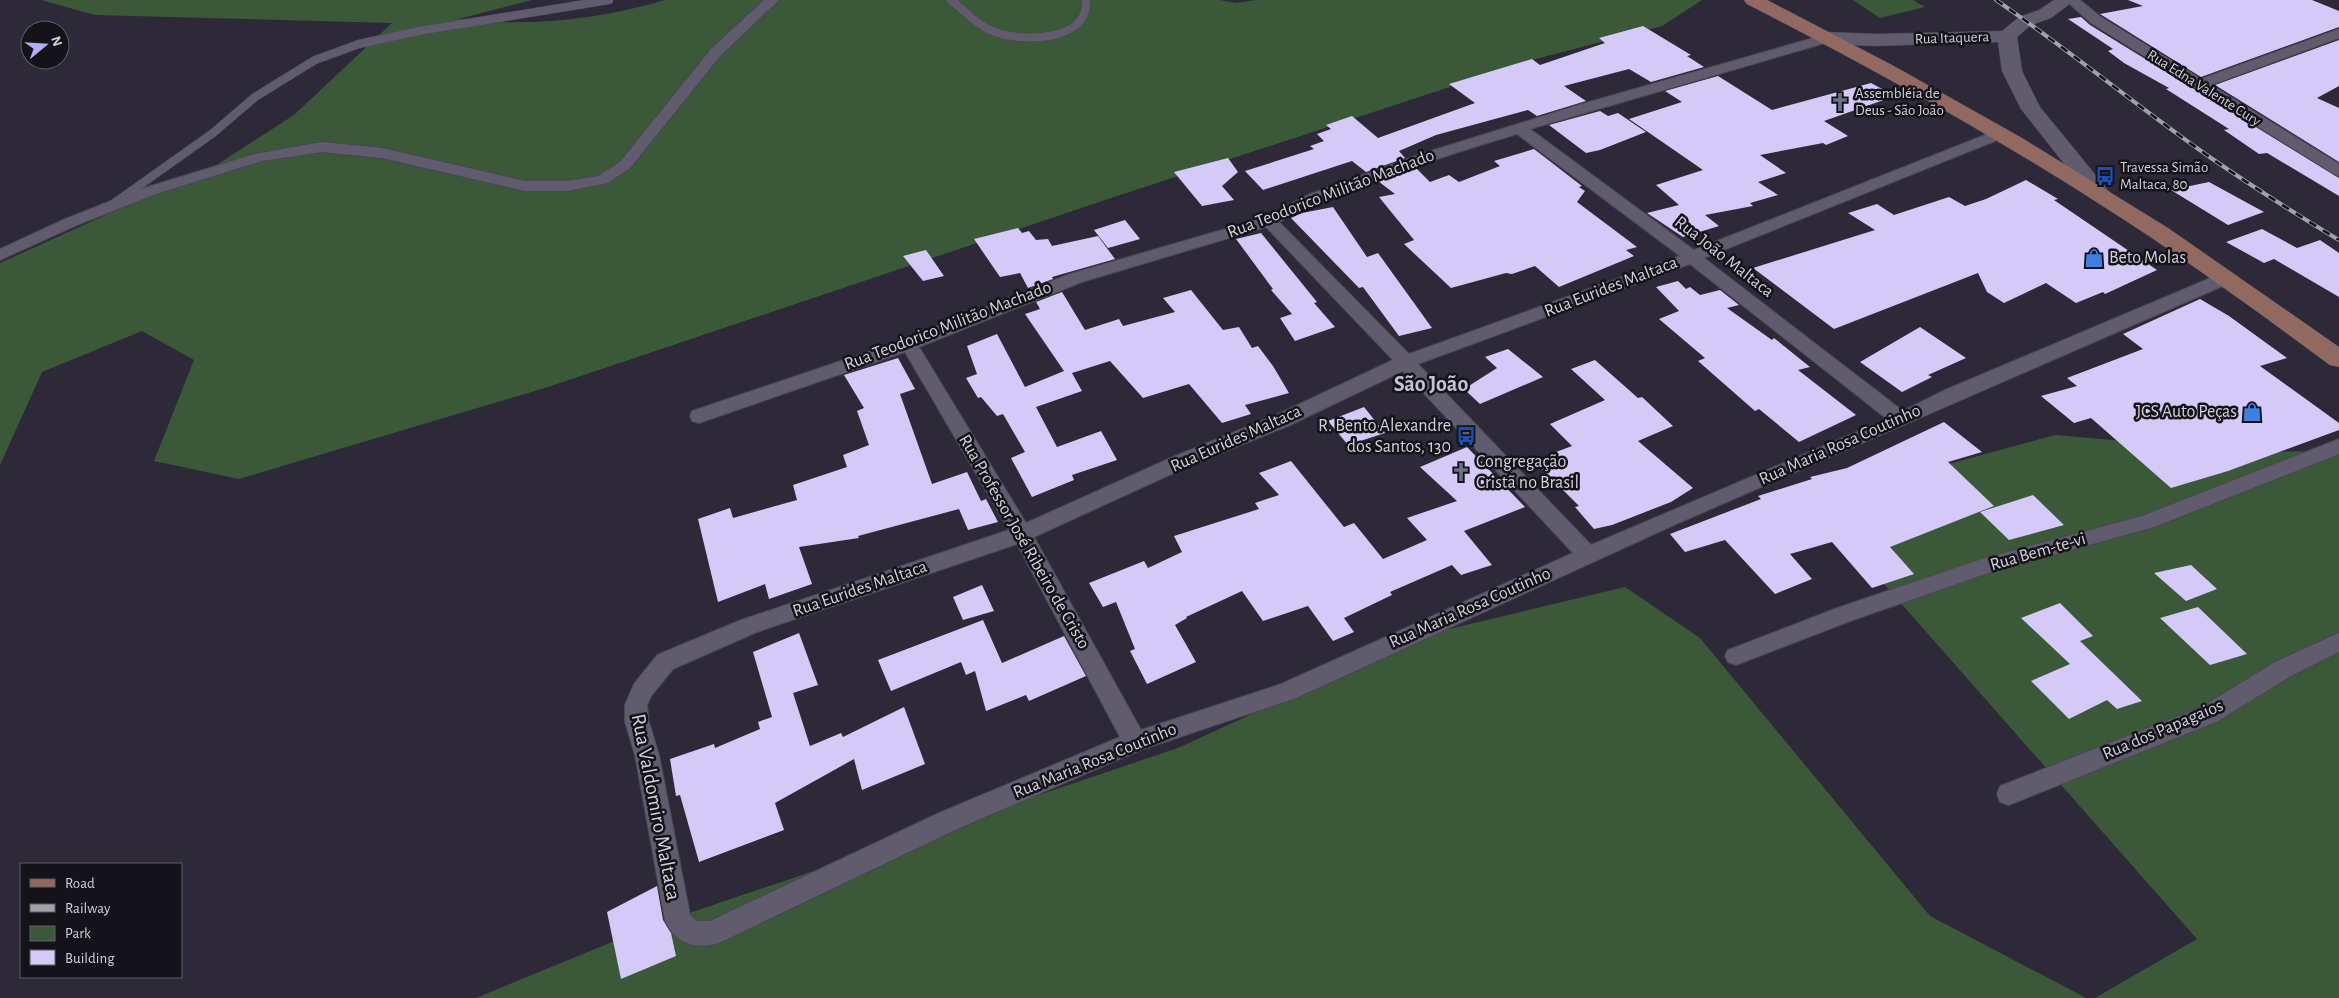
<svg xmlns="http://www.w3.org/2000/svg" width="2339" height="998" viewBox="0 0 2339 998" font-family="'Alegreya Sans',sans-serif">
<rect width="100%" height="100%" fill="#2d2939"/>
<!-- green -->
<path fill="#3b5939" d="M41 0H532L458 19C528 27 598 20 665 0H1220L1235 3 1257 0H1702L1662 26 1532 60 1108 199 548 387 239 479 154 461 194 360 142 331 42 372 0 465V263L218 164 294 115 392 23 95 15Z
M1853 0H1913L1925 7 1880 18Z
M2055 435 2251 452 2339 451V998H2095L2197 939 1839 533 1883 482Z
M1625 587 1700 638 1930 916 2086 998H476L651 926 1178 748 1424 635Z"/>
<!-- building -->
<path fill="#d4c9f7" d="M2128 0H2312L2339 11V27L2201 77 2100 14 2143 6Z
M2081 17 2090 25 2339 178V196L2267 153 2259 154 2224 130 2229 129 2166 89 2169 88 2124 63 2108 51 2113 49 2068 19Z
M1643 26 1691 55 1687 56 1704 67 1651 82 1629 69 1564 86 1586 101 1537 116 1528 110 1436 135 1399 151 1405 158 1366 172 1352 161 1263 190 1245 171 1314 149 1310 146 1324 141 1317 134 1331 129 1326 125 1352 116 1378 138 1475 103 1449 84 1532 59 1540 65 1605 43 1599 38Z
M2339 40V86L2317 98 2339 108V162L2215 85Z
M1718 76 1772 110 1871 83 1895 96 1824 121 1848 136 1826 145 1823 143 1760 155 1786 173 1758 182 1778 195 1750 203 1753 206 1705 215 1719 226 1683 237 1647 213 1679 205 1656 185 1703 170 1629 119 1682 102 1665 91Z
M1600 111 1608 116 1618 113 1646 132 1600 150 1586 153 1549 125Z
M1534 149 1582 186 1579 187 1585 191 1577 202 1637 247 1626 250 1634 256 1559 287 1535 266 1512 274 1506 273 1451 288 1404 244 1414 240 1379 197 1395 194 1378 181 1416 168 1430 182 1449 175 1459 182 1500 166 1494 161Z
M1228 158 1238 172 1222 186 1234 200 1202 206 1174 172Z
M2026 180 2058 199 2054 200 2157 270 2105 294 2103 292 2076 303 2046 283 2004 303 1987 292 1978 273 1834 329 1753 268 1875 230 1848 213 1877 204 1894 215 1949 197 1965 206 1986 199Z
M2209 182 2264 212 2228 225 2171 190Z
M1333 207 1367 257 1378 253 1432 328 1399 336 1363 287 1359 288 1291 218 1302 213Z
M1125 220 1140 239 1108 248 1094 230Z
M1018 228 1022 233 1029 231 1036 240 1048 239 1052 246 1098 236 1115 259 1052 277 1053 279 1028 288 1020 273 1000 277 974 239Z
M2262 229 2297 248 2320 240 2339 253V297L2274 259 2264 263 2226 242Z
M1261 233 1317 302 1314 303 1335 327 1295 341 1280 318 1292 314 1271 290 1273 289 1236 239Z
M926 250 944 276 923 281 903 256Z
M1678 281 1686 289 1690 287 1700 295 1720 290 1739 305 1727 308 1772 340 1774 338 1810 367 1798 370 1856 415 1799 442 1759 409 1755 411 1698 361 1705 358 1659 319 1679 311 1656 287Z
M1191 290 1223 330 1239 327 1252 348 1258 346 1273 366 1289 393 1245 405 1251 414 1222 423 1189 384 1143 398 1110 361 1072 373 1082 391 1036 407 1057 447 1101 431 1117 460 1072 475 1074 480 1032 497 1011 458 1025 452 1003 414 997 416 981 397 978 398 966 378 977 374 967 346 997 334 1025 387 1064 371 1025 314 1040 309 1036 302 1062 292 1085 330 1119 319 1123 326 1175 312 1163 298Z
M2200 299 2229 316 2287 358 2260 366 2339 423V430L2228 471 2171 488 2091 418 2074 423 2041 396 2077 386 2067 378 2143 349 2123 334Z
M1920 327 1966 358 1928 375 1932 377 1902 392 1860 362Z
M1508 349 1543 377 1480 404 1464 389 1497 368 1485 357Z
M898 358 915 389 900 394 932 484 967 472 981 501 986 499 998 522 968 530 959 509 858 536 859 538 799 547 812 584 769 599 765 584 718 602 698 519 730 508 733 518 797 500 793 485 847 467 843 455 869 445 857 411 864 408 844 375Z
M1595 360 1638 398 1642 397 1673 426 1638 441 1693 488 1671 502 1612 525 1594 529 1575 507 1579 506 1542 469 1561 460 1556 452 1572 446 1550 424 1605 400 1571 369Z
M1364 407 1385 433 1348 445 1328 421Z
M1944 422 1982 452 1948 462 1994 506 1890 547 1914 574 1872 588 1832 542 1790 554 1812 579 1775 594 1725 540 1685 552 1670 534 1761 499 1758 496 1812 479 1810 477 1847 468Z
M1467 447 1525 507 1464 531 1492 565 1461 575 1452 565 1390 592 1392 595 1344 618 1354 632 1333 641 1308 606 1263 621 1242 591 1186 617 1187 618 1175 625 1196 662 1147 684 1130 651 1135 649 1116 602 1103 607 1089 583 1144 561 1148 568 1182 552 1174 536 1259 509 1255 503 1279 495 1259 473 1291 461 1344 527 1354 523 1383 559 1427 540 1407 518 1457 501 1420 467Z
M2033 495 2064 525 2009 540 1980 512Z
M2191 565 2217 589 2186 601 2154 573Z
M982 585 994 611 963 620 953 597Z
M2060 603 2093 636 2080 641 2142 701 2117 709 2107 700 2069 719 2031 681 2070 664 2021 618Z
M2198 607 2247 654 2210 665 2160 618Z
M983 620 1002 663 1064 636 1086 676 1029 701 1026 695 986 711 975 671 966 675 961 662 891 691 878 660Z
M799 633 818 685 793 693 810 746 841 733 843 737 904 707 925 764 862 790 854 759 775 803 784 830 699 862 680 795 676 796 670 759 714 744 715 748 760 729 758 722 772 717 753 652Z
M657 886 663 920 671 933 676 956 621 979 607 912Z"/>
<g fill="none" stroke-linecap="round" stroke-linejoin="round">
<!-- lane casing -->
<g stroke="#4a4654" stroke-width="9">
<path id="lane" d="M951 0C965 11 978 26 995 32 1022 42 1089 42 1086 0
M113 204 213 133 255 97 315 60 359 44 419 31 609 0"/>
</g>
<!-- street casing -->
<g stroke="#4a4654" stroke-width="2">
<path id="street" d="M764 0H779L721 55 630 168 608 183 567 191H525L382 158 322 152 262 161 156 194 77 225 0 260V249L65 219 144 188 255 154 322 142 382 148 525 181H567L598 176 620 162 711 49Z
M2065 0H2080L2101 17 2201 79 2339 29V38L2211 85 2339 164V176L2334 174 2091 23Z
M1827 34 1834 38 1832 41 1530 129 1694 250 1995 131H2005L2007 134 2005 137 1704 258 1903 411 1945 390 2220 274H2232L2234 278 2232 282 1674 525 1296 698 1141 750 957 829 721 942C697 951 675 944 665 920L635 755 625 722V705L634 684 657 655 741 620 1009 530 905 352 699 423 692 421 690 416 692 411 903 340 1070 274 1263 218 1310 194 1421 154 1582 104ZM1517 134 1680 256 1409 354 1279 222C1355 183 1436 159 1517 134ZM1266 227 1393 360 1274 416 1175 456 1026 523 919 347 1082 282ZM1690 264 1887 419 1591 545 1418 364ZM1403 371 1573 553 1281 684 1141 730 1034 537 1189 466 1288 426ZM1017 544 1120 737 939 813 710 921H697L690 915 659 755 649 722 647 705 651 696 673 669 757 632Z
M2339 439V454L2154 527 1991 572 1853 620 1736 665 1728 662 1725 656 1728 650 1837 608 1982 559 2142 516Z
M2339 633V652L2291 676 2218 721 2009 805 2000 802 1997 794 2000 786 2202 707 2275 662Z"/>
</g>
<!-- secondary casing -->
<g stroke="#4a4654" stroke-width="1">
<path id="secondary" d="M2054 0H2075L2051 18 2031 25 2017 37 2022 71 2040 107 2111 194 2108 199 2100 200 2092 199 2021 109 2002 71 1998 42 1876 46 1827 44 1820 42 1818 38 1820 34 1827 32 1876 34 2002 31 2019 17 2039 10Z"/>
</g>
<!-- primary casing -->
<g stroke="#4a4654" stroke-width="1">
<path id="primary" d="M1744 0H1767L1892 65 2022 138 2168 228 2339 347V367L2330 365C2262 315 2194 265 2123 219 2002 140 1876 70 1747 4Z"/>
</g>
<!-- lane -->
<use href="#lane" stroke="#605c6e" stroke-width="8"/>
<!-- street -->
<use href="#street" fill="#605c6e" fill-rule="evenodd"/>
<!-- secondary -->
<use href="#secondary" fill="#605c6e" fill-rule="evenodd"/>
<!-- primary -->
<use href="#primary" fill="#926960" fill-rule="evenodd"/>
<!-- rail casing -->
<g stroke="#a3a1ac" stroke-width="4">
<path id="rail" d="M1996 0C2069 50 2138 107 2211 158 2253 187 2296 214 2339 240"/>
</g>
<!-- rail -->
<use href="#rail" stroke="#15131a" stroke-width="2.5" stroke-dasharray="8" stroke-linecap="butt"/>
</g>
<!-- icons -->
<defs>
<g id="church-bare" transform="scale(1.5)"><path d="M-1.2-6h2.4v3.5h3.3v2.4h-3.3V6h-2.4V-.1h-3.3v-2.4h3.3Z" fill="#6b7280" stroke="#15131a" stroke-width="2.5" paint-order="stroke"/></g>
<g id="bus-bare" transform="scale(1.5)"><path d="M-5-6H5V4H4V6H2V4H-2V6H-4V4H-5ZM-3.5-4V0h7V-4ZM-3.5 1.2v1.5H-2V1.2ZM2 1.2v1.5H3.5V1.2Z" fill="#1a4fb4" stroke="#15131a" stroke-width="2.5" paint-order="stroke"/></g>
<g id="shop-bare" transform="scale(1.5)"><path d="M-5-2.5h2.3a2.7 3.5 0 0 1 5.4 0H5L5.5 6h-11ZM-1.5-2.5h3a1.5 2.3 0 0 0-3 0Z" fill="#3f7fe0" stroke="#15131a" stroke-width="2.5" paint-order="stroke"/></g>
</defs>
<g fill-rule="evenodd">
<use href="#church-bare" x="1840" y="102"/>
<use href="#bus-bare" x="2105" y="176"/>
<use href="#shop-bare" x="2094" y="258"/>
<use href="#shop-bare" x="2252" y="412"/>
<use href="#bus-bare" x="1466" y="436"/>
<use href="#church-bare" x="1461" y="472"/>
</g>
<g text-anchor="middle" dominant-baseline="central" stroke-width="5" stroke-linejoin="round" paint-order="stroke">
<!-- far-street labels -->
<g font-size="15" fill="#d2d0da" stroke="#15131a">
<text transform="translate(1952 38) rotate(-2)">Rua Itaquera</text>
<text transform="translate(2204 88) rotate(32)">Rua Edna Valente Cury</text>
</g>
<!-- far-poi labels -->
<g font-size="15" fill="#d2d0da" stroke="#15131a" text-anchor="start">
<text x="1855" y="93">Assembléia de<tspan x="1855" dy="17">Deus - São João</tspan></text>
<text x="2120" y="167">Travessa Simão<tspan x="2120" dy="17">Maltaca, 80</tspan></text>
</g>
<!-- street labels -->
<g font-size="18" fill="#d2d0da" stroke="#15131a">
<text transform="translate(1331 194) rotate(-21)">Rua Teodorico Militão Machado</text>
<text transform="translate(1724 257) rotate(38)">Rua João Maltaca</text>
<text transform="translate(1611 287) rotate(-21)">Rua Eurides Maltaca</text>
<text transform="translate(948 326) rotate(-21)">Rua Teodorico Militão Machado</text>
<text transform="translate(1236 439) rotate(-24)">Rua Eurides Maltaca</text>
<text transform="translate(1840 445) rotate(-24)">Rua Maria Rosa Coutinho</text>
<text transform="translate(1024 542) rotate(60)">Rua Professor José Ribeiro de Cristo</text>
<text transform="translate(2038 552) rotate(-16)">Rua Bem-te-vi</text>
<text transform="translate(860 589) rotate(-19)">Rua Eurides Maltaca</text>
<text transform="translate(1470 608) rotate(-24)">Rua Maria Rosa Coutinho</text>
<text transform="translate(2163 730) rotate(-23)">Rua dos Papagaios</text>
<text transform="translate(1095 761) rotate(-22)">Rua Maria Rosa Coutinho</text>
</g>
<!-- poi labels -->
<g font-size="18" fill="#d2d0da" stroke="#15131a" text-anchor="start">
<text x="2109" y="258">Beto Molas</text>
<text x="2237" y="412" text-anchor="end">JCS Auto Peças</text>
<text x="1451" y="426" text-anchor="end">R. Bento Alexandre<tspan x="1451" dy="21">dos Santos, 130</tspan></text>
<text x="1476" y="462">Congregação<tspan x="1476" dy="21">Cristã no Brasil</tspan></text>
</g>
<!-- near-street labels -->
<g font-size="21" fill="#d2d0da" stroke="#15131a">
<text transform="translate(656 807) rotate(79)">Rua Valdomiro Maltaca</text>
</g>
<!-- district labels -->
<g font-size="22" font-weight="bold" fill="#c5c1d6" stroke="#15131a">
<text x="1431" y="384">São João</text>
</g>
</g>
<!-- legend -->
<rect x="20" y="863" width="162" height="115" fill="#15131a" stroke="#615f67"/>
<rect x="30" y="879" width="25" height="8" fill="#926960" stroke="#615f67"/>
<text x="65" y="888" font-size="15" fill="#d2d0da">Road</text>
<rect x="30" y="904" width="25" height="8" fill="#a3a1ac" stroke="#615f67"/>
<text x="65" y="913" font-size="15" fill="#d2d0da">Railway</text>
<rect x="30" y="926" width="25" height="15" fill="#3b5939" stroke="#615f67"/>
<text x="65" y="938" font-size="15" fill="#d2d0da">Park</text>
<rect x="30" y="950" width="25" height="15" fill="#d4c9f7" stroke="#615f67"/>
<text x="65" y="963" font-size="15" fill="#d2d0da">Building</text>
<!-- north arrow -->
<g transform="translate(45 45) rotate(72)"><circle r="24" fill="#15131a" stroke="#615f67"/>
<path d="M0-4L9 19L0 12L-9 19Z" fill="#b2adf9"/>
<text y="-8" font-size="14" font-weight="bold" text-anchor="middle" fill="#d2d0da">N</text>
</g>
</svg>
